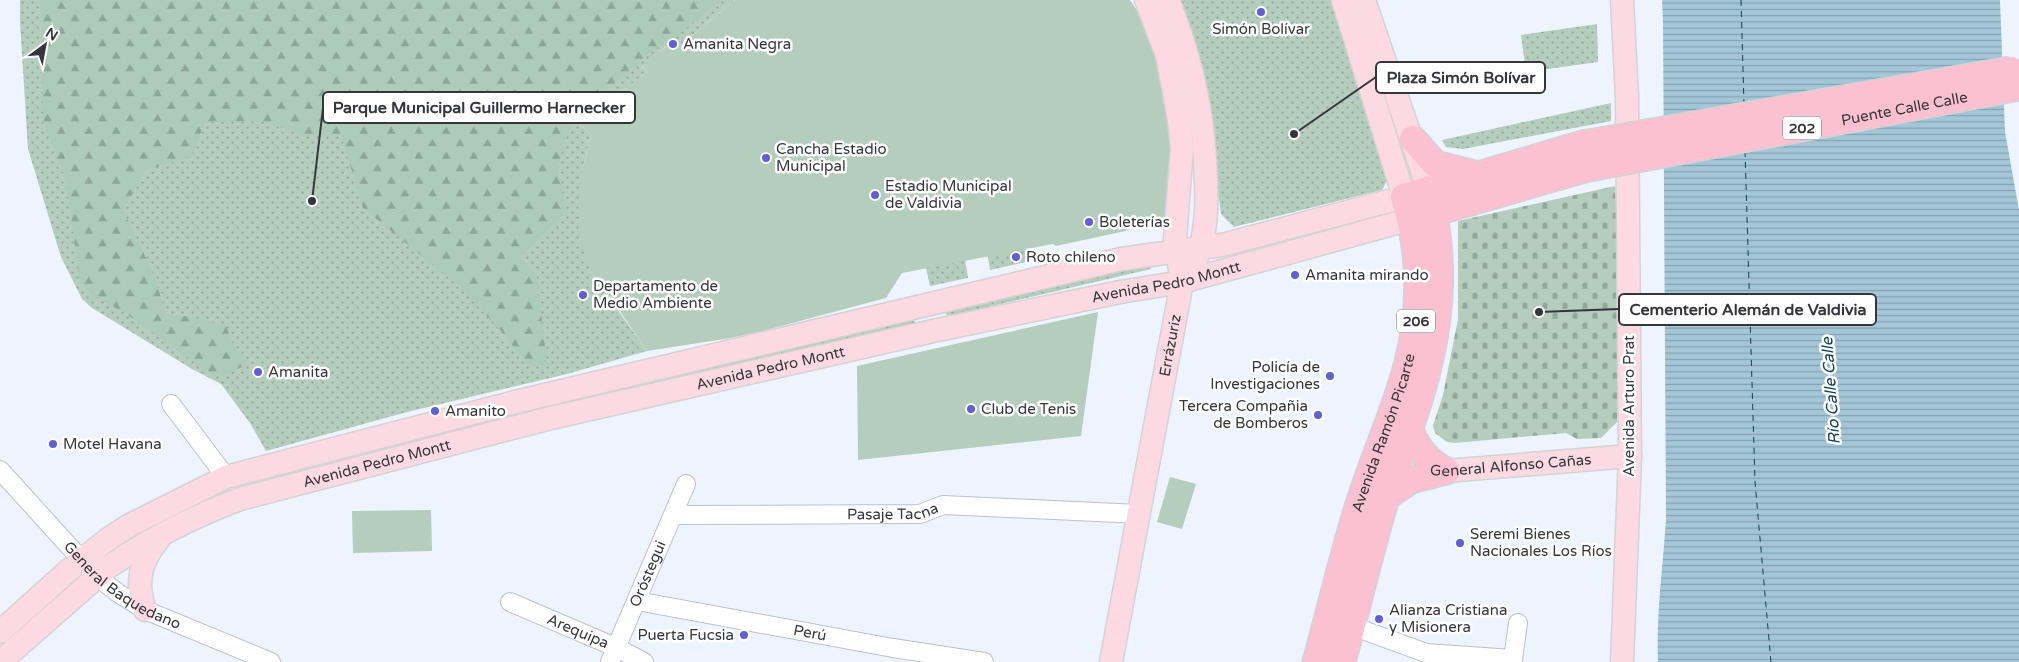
<svg xmlns="http://www.w3.org/2000/svg" width="2019" height="662" viewBox="0 0 2019 662" font-family="'Varela Round',sans-serif">
<defs>
<pattern id="grass-dots" width="8" height="8" patternUnits="userSpaceOnUse" patternTransform="scale(1.25)"><rect width="8" height="8" fill="#b4cdbd"/><path d="M2 2h.1M6 6h.1" fill="none" stroke="#93a79b" stroke-width="1.8" stroke-linecap="round"/></pattern>
<pattern id="forest-firs" width="22" height="20" patternUnits="userSpaceOnUse" patternTransform="scale(1.25)"><rect width="22" height="20" fill="#acccb7"/><path d="M5 1l3.5 6h-7zM16 11l3.5 6h-7z" fill="#8da696"/></pattern>
<pattern id="cemetery-stones" width="16" height="16" patternUnits="userSpaceOnUse" patternTransform="scale(1.25)"><rect width="16" height="16" fill="#b4cdbd"/><path d="M2 7V4a2 2 0 0 1 4 0v3zM10 15v-3a2 2 0 0 1 4 0v3z" fill="#93a79b"/></pattern>
<pattern id="water-rules" width="6" height="5" patternUnits="userSpaceOnUse" patternTransform="scale(1.25)"><rect width="6" height="5" fill="#a4c7d8"/><path d="M0 2.5h6" fill="none" stroke="#86a2b0"/></pattern>
</defs>
<rect width="100%" height="100%" fill="#eef4fe"/>
<!-- grass -->
<path fill="url(#grass-dots)" d="M20 0H735L676 49 670 43 642 66 647 72 580 124 591 135 582 171 590 271 647 351 567 374 407 412 266 451 250 423 221 384 192 369 92 308 82 299 61 257 28 149 20 23Z
M1176 0H1335L1389 177 1382 190 1234 227 1221 214 1214 159Z
M1597 24 1598 62 1526 72 1521 35Z
M1611 103V121L1463 149 1446 147 1442 140Z
M979 200 1022 226 1030 261 990 270Z
M957 208 968 278 930 286 921 245Z
M1149 261 1151 269 949 316 946 314V311Z
M913 319 916 323 912 327 590 398 580 396Z"/>
<!-- forest -->
<path fill="url(#forest-firs)" d="M40 0H721L672 40 665 42 646 56 577 116 564 143 558 169 566 212 520 256 537 277 547 364 529 367 501 331 461 288 363 208 341 135 301 136 289 130 261 121 205 122 191 157 146 170 123 210 154 275 166 314 193 317 226 326 234 346 248 364 222 376 206 371 125 313 97 298 80 282 66 181 43 120Z"/>
<!-- cemetery -->
<path fill="url(#cemetery-stones)" d="M1615 186 1621 306 1617 422 1601 438 1577 439 1566 433 1455 443 1447 442 1435 433 1433 426 1443 395 1458 319V221Z"/>
<!-- pitch -->
<path fill="#b4cdbd" d="M735 0H1130L1156 39 1178 139 1166 219 1130 226V230L1056 246 1053 244 902 273 886 298 770 329 731 338 647 351 617 307 590 271 578 231 582 171 591 135 580 124 647 72 642 65 671 43 676 49Z
M1098 312 1081 436 858 460 857 366Z
M1170 477 1196 484 1182 529 1157 522Z
M431 510 432 551 353 553 352 511Z"/>
<!-- water -->
<path fill="url(#water-rules)" d="M1662 0H2000L2005 132 2019 210V662H1658C1656 614 1663 567 1666 519L1663 21Z"/>
<g fill="none" stroke-linecap="round" stroke-linejoin="round">
<!-- ferry -->
<path stroke="#104154" stroke-width="1" stroke-dasharray="6 5" stroke-linecap="butt" d="M1741 0 1744 104
M1745 151 1755 482 1771 662"/>
<!-- minor casing -->
<g stroke="#bcc1cb" stroke-width="20">
<g id="minor">
<path d="M171 404 226 477"/>
<path id="s1" d="M0 470 97 577 118 593 145 610 271 662"/>
<path id="s2" d="M674 515 920 514 943 505 1139 514"/>
<path id="s3" d="M637 601 893 648 984 662"/>
<path id="s4" d="M510 602 615 647 644 662"/>
<path d="M1352 626 1426 653 1513 659 1518 623"/>
<path id="s5" d="M610 662 686 484"/>
</g>
</g>
<!-- major casing -->
<g stroke="#d2d3d4" stroke-width="25">
<g id="major">
<path d="M1168 0C1192 59 1205 119 1206 183 1207 210 1206 237 1195 262"/>
<path d="M1364 0 1429 191"/>
<path id="s6" d="M1429 470 1446 471 1630 456"/>
<path d="M145 610C138 591 138 571 149 553 152 547 157 543 160 537"/>
<path d="M0 632 69 570 107 540 128 526 226 477 515 402 1121 259 1222 245 1404 197 1343 0"/>
<path id="s7" d="M0 662 107 568C149 539 192 517 240 499L551 418 933 331 1120 292 1182 282 1411 219"/>
<path id="s8" d="M1111 662 1182 282 1175 239 1182 149 1179 119 1167 55 1146 0"/>
<path d="M1622 662 1630 456 1627 97 1622 0"/>
</g>
</g>
<!-- highway casing -->
<g stroke="#d2d3d4" stroke-width="29">
<g id="highway">
<path d="M1413 139 1435 164 1479 175"/>
<path d="M1419 217 1584 169"/>
<path d="M1409 426C1415 447 1427 461 1446 471"/>
<path d="M1386 497 1411 480 1446 471"/>
<path id="s9" d="M1316 662C1331 608 1343 554 1360 501 1375 454 1396 409 1408 362 1422 308 1421 250 1404 197L1583 144"/>
<path d="M1342 662C1357 607 1370 552 1386 497 1399 455 1417 414 1427 371 1443 309 1444 253 1429 191"/>
</g>
</g>
<!-- minor -->
<use href="#minor" stroke="#fff" stroke-width="18"/>
<!-- major -->
<use href="#major" stroke="#fdd9e3" stroke-width="22"/>
<!-- highway -->
<use href="#highway" stroke="#fbc0d1" stroke-width="26"/>
<!-- highway-bridge casing -->
<g stroke="#d2d3d4" stroke-width="29" stroke-linecap="butt">
<g id="highway-bridge">
<path d="M1583 144 2011 70"/>
<path id="s10" d="M1584 169 2019 87"/>
</g>
</g>
<!-- highway-bridge -->
<use href="#highway-bridge" stroke="#fbc0d1" stroke-width="26"/>
</g>
<!-- markers -->
<g fill="#615fd8" stroke="#fff" stroke-width="2">
<circle cx="1261" cy="12" r="5"/>
<circle cx="673" cy="44" r="5"/>
<circle cx="766" cy="158" r="5"/>
<circle cx="875" cy="195" r="5"/>
<circle cx="1089" cy="222" r="5"/>
<circle cx="1016" cy="257" r="5"/>
<circle cx="1295" cy="275" r="5"/>
<circle cx="583" cy="295" r="5"/>
<circle cx="258" cy="372" r="5"/>
<circle cx="1330" cy="376" r="5"/>
<circle cx="971" cy="409" r="5"/>
<circle cx="435" cy="411" r="5"/>
<circle cx="1318" cy="415" r="5"/>
<circle cx="53" cy="444" r="5"/>
<circle cx="1460" cy="543" r="5"/>
<circle cx="1379" cy="619" r="5"/>
<circle cx="744" cy="635" r="5"/>
</g>
<g text-anchor="middle" dominant-baseline="central" stroke-width="5" stroke-linejoin="round" paint-order="stroke">
<!-- shield labels -->
<g fill="#fff" stroke="#717275" stroke-width="1">
<rect x="1783" y="116.5" width="38" height="23" rx="4"/>
<rect x="1397" y="309.5" width="38" height="23" rx="4"/>
</g>
<g font-size="14" font-weight="bold" fill="#34363a">
<text x="1802" y="128">202</text>
<text x="1416" y="321">206</text>
</g>
<!-- poi labels -->
<g font-size="15" fill="#34363a" stroke="#fff" text-anchor="start">
<text x="1261" y="29" text-anchor="middle">Simón Bolívar</text>
<text x="683" y="44">Amanita Negra</text>
<text x="776" y="149">Cancha Estadio<tspan x="776" dy="17">Municipal</tspan></text>
<text x="885" y="186">Estadio Municipal<tspan x="885" dy="17">de Valdivia</tspan></text>
<text x="1099" y="222">Boleterías</text>
<text x="1026" y="257">Roto chileno</text>
<text x="1305" y="275">Amanita mirando</text>
<text x="593" y="286">Departamento de<tspan x="593" dy="17">Medio Ambiente</tspan></text>
<text x="1320" y="367" text-anchor="end">Policía de<tspan x="1320" dy="17">Investigaciones</tspan></text>
<text x="268" y="372">Amanita</text>
<text x="1308" y="406" text-anchor="end">Tercera Compañia<tspan x="1308" dy="17">de Bomberos</tspan></text>
<text x="981" y="409">Club de Tenis</text>
<text x="445" y="411">Amanito</text>
<text x="63" y="444">Motel Havana</text>
<text x="1470" y="534">Seremi Bienes<tspan x="1470" dy="17">Nacionales Los Ríos</tspan></text>
<text x="1389" y="610">Alianza Cristiana<tspan x="1389" dy="17">y Misionera</tspan></text>
<text x="734" y="635" text-anchor="end">Puerta Fucsia</text>
</g>
<!-- street labels -->
<g font-size="15" fill="#34363a" stroke="#fff">
<text stroke="none"><textPath href="#s10" startOffset="326">Puente Calle Calle</textPath></text>
<text stroke="none"><textPath href="#s7" startOffset="1244">Avenida Pedro Montt</textPath></text>
<text stroke="none"><textPath href="#s8" startOffset="322">Errázuriz</textPath></text>
<text stroke="none"><textPath href="#s7" startOffset="839">Avenida Pedro Montt</textPath></text>
<text transform="translate(1629 406) rotate(-90)">Avenida Arturo Prat</text>
<text stroke="none"><textPath href="#s9" startOffset="239">Avenida Ramón Picarte</textPath></text>
<text stroke="none"><textPath href="#s7" startOffset="434">Avenida Pedro Montt</textPath></text>
<text stroke="none"><textPath href="#s6" startOffset="82">General Alfonso Cañas</textPath></text>
<text stroke="none"><textPath href="#s2" startOffset="219">Pasaje Tacna</textPath></text>
<text stroke="none"><textPath href="#s5" startOffset="96">Oróstegui</textPath></text>
<text stroke="none"><textPath href="#s1" startOffset="170">General Baquedano</textPath></text>
<text stroke="none"><textPath href="#s4" startOffset="74">Arequipa</textPath></text>
<text stroke="none"><textPath href="#s3" startOffset="176">Perú</textPath></text>
</g>
<!-- water labels -->
<g font-size="16" font-style="italic" fill="#104154" stroke="#fff">
<text transform="translate(1831 391) rotate(-94)">Río Calle Calle</text>
</g>
</g>
<!-- callouts -->
<path fill="none" stroke="#34363a" stroke-width="2" d="M1294 134L1376 77M312 201L323 108M1539 312L1619 309"/>
<g fill="#34363a" stroke="#fff" stroke-width="2">
<circle cx="1294" cy="134" r="5"/>
<circle cx="312" cy="201" r="5"/>
<circle cx="1539" cy="312" r="5"/>
</g>
<g fill="#fff" stroke="#34363a" stroke-width="2">
<rect x="1376" y="62" width="169" height="31" rx="5"/>
<rect x="323" y="92" width="312" height="31" rx="5"/>
<rect x="1619" y="294" width="257" height="31" rx="5"/>
</g>
<g font-size="16" text-anchor="middle" font-weight="bold" fill="#34363a">
<text x="1461" y="83">Plaza Simón Bolívar</text>
<text x="479" y="113">Parque Municipal Guillermo Harnecker</text>
<text x="1748" y="315">Cementerio Alemán de Valdivia</text>
</g>
<!-- north arrow -->
<g transform="translate(45 45) rotate(32)" stroke="#ffffff" stroke-width="4" paint-order="stroke">
<path d="M0-4L9 19L0 12L-9 19Z" fill="#34363a"/>
<text y="-8" font-size="14" font-weight="bold" text-anchor="middle" fill="#34363a">N</text>
</g>
</svg>
